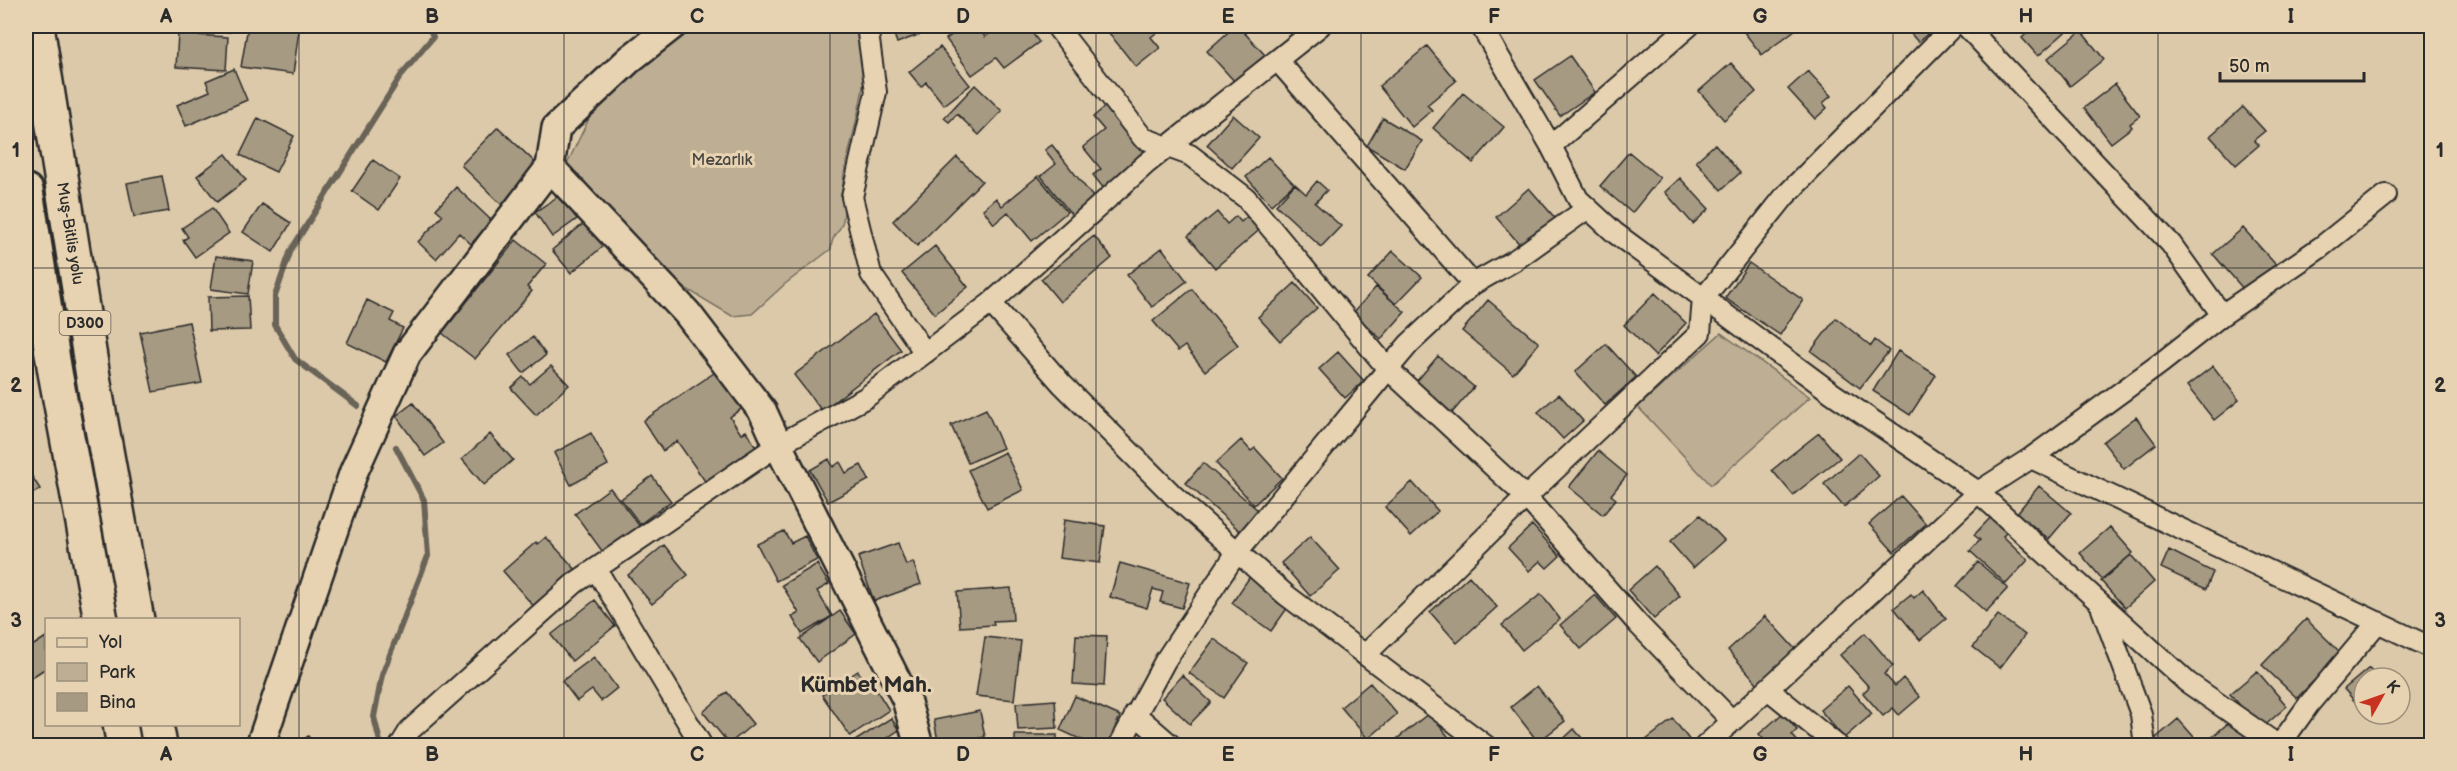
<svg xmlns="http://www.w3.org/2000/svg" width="2457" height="771" viewBox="0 0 2457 771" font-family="'Balsamiq Sans',sans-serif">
<rect width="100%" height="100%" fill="#dcc9a9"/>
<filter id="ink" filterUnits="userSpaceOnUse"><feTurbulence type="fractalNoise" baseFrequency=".0167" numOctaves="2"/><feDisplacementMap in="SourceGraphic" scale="12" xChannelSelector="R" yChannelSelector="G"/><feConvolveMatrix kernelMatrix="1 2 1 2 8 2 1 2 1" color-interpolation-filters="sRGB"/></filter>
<g filter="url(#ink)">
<!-- green -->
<path fill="#beaf94" stroke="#746d60" stroke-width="1.5" d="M698 26H861C873 76 854 125 844 174 841 189 846 205 843 220 841 232 831 235 831 249L785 284 752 314 732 316 675 282 566 166 595 106 643 66Z
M1721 333 1810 397 1711 485 1638 407Z"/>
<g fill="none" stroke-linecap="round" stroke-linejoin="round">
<!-- stream -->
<path stroke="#696358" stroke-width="6" d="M358 406 295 359 275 325V296L291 250 402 74 433 37 429 26
M381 746 374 717 382 675 428 556 424 500 396 447"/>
</g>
<!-- building -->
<path fill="#a79a83" stroke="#2b2b2b" stroke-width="1.5" d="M178 26H231L230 32 178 29Z
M248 26H268L299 30 293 74 241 67Z
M891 26H923L926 32 897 43Z
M965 26H977L985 37 1000 26H1027L1039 42 1004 68 996 58 972 75 946 39Z
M1108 26H1165L1151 37 1160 48 1136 67 1105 28Z
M1235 26H1238L1265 55 1235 82 1207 51Z
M1742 26H1800L1762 55 1740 27Z
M1904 26H1937L1918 42Z
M2023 26H2072L2038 56 2022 38 2028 32Z
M2081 31 2104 59 2070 86 2048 58Z
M178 34 228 37 226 70 176 67Z
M1427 46 1456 81 1427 105 1432 110 1412 127 1379 86Z
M940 47 970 85 944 105 926 82 921 87 909 72Z
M1570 56 1595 92 1560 116 1535 80Z
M1731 63 1756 92 1724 120 1699 91Z
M234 69 247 100 186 126 177 105 210 91 206 81Z
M1808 71 1831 96 1823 103 1827 108 1815 119 1788 89Z
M2115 84 2140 116 2130 124 2132 127 2111 143 2084 108Z
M975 85 1002 111 979 135 957 114 949 122 944 118Z
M1463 93 1504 127 1473 163 1433 128Z
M1107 105 1148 154 1105 190 1093 175 1101 169 1083 147 1104 130 1093 117Z
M2243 107 2265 131 2254 140 2259 145 2236 165 2210 136Z
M1233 115 1259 138 1232 168 1207 145Z
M258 118 294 136 276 172 240 155Z
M1383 118 1422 141 1405 169 1367 146Z
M498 127 542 169 505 208 461 165Z
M1715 144 1740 173 1721 190 1696 161Z
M1052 145 1097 202 1075 219 1041 176 1056 164 1045 150Z
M1629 152 1660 178 1632 213 1600 186Z
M226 154 246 180 217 202 197 176Z
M957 157 982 181 917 246 893 221Z
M1268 157 1294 184 1271 205 1246 177Z
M373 160 400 179 379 210 352 191Z
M162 176 169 211 134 217 127 183Z
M1038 176 1067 212 1032 241 1008 212 994 224 983 209 996 198 1002 206Z
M1680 178 1709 209 1693 224 1665 192Z
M1317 181 1327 190 1315 203 1341 226 1321 247 1276 205 1295 184 1306 194Z
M456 187 492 221 471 244 459 233 436 259 418 242 443 215 436 209Z
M1529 188 1555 218 1522 247 1496 217Z
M560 195 577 219 552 237 535 212Z
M262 204 291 223 273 252 243 232Z
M212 208 229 233 195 257 183 240 188 237 182 228Z
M1217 212 1227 224 1236 216 1241 222 1251 213 1263 227 1215 268 1188 236Z
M589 219 608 242 571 273 552 250Z
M2243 228 2276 265 2245 291 2213 254Z
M1094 236 1112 258 1060 302 1041 279Z
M516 240 546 264 527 287 532 291 475 359 442 333Z
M935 246 968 287 935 314 902 273Z
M1162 248 1187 281 1152 307 1127 275Z
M1393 251 1422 277 1396 304 1368 278Z
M216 256 253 261 248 294 211 289Z
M1749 263 1803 300 1780 335 1725 298Z
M1295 283 1317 308 1280 341 1258 317Z
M1376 287 1405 312 1381 339 1353 313Z
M1192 289 1238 345 1205 371 1185 346 1178 351 1153 321Z
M1655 293 1686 323 1655 356 1624 325Z
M248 296 250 330 209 331 208 297Z
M367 300 394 313 390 321 403 328 386 362 347 343Z
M1488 300 1539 343 1513 374 1462 331Z
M874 314 901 350 822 411 794 375Z
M1836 318 1871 346 1875 340 1889 351 1860 388 1811 351Z
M189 322 202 383 153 392 140 332Z
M533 337 546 355 523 373 509 355Z
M1606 344 1636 377 1605 405 1575 372Z
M1898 351 1936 375 1910 415 1873 391Z
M1338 352 1364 381 1345 398 1319 369Z
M1438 356 1474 387 1452 413 1416 382Z
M551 366 569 385 536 415 511 388 523 377 530 384Z
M2213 366 2239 400 2214 420 2187 386Z
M720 369 745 406 730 417 741 434 746 431 758 450 707 484 677 441 663 451 643 421Z
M1559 394 1583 421 1563 439 1538 412Z
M413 403 443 443 425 456 396 416Z
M986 409 1003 448 968 463 951 425Z
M2136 417 2156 444 2124 469 2103 442Z
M591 433 608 465 571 485 554 453Z
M1819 433 1840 458 1793 495 1772 470Z
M490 434 513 460 484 485 462 459Z
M1241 440 1251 451 1255 448 1282 478 1254 505 1216 463Z
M1598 451 1627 475 1611 495 1616 499 1603 515 1569 487Z
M1005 452 1023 490 987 508 968 470Z
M1859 453 1879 476 1844 507 1824 484Z
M829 459 833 467 840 462 846 473 861 465 869 480 828 502 810 470Z
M1203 463 1259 511 1241 532 1186 483Z
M26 467 40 489 26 498Z
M652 476 671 501 640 524 621 499Z
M1412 482 1438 511 1411 536 1385 507Z
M2039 486 2071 513 2049 539 2017 513Z
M610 488 641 528 605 555 575 514Z
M1901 496 1926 524 1894 552 1869 524Z
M1700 515 1724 540 1693 568 1670 542Z
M1992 516 2008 531 2003 536 2028 560 2006 584 1970 551 1980 540 1974 535Z
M1064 520 1105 526 1100 563 1059 558Z
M1532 525 1560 556 1547 568 1540 561 1529 571 1508 548Z
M2110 527 2133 553 2102 579 2080 553Z
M784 531 791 543 805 536 817 560 776 581 757 544Z
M546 537 578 572 536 609 503 571 536 542 538 544Z
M1310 537 1340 570 1310 596 1281 563Z
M898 543 906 565 913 562 921 584 874 601 858 557Z
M664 545 688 575 652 604 628 575Z
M2169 550 2213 572 2206 589 2161 568Z
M2131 555 2154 582 2125 608 2101 581Z
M1978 562 2008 588 1986 612 1957 586Z
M1120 563 1190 583 1182 608 1160 602 1163 592 1153 589 1147 608 1110 597Z
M817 564 829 584 817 591 832 616 802 634 792 617 799 613 782 585Z
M1655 566 1680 596 1654 619 1628 590Z
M1251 575 1291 603 1271 631 1232 603Z
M1469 576 1497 607 1457 643 1430 612Z
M1011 588 1013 620 993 621 994 625 960 627 957 592Z
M1923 590 1946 619 1920 640 1894 608 1911 594 1914 598Z
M1541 594 1560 619 1522 650 1502 625Z
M1595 595 1616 619 1581 649 1560 625Z
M595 600 615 626 572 661 551 635Z
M840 611 856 634 817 662 800 639Z
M1998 615 2025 635 2000 668 1973 647Z
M1765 616 1796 650 1758 684 1728 650Z
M2306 619 2341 653 2297 698 2262 665Z
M1865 633 1893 666 1884 674 1895 686 1903 678 1920 697 1899 715 1893 708 1883 716 1863 693 1869 687 1840 655Z
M1076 635 1107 636 1104 686 1073 684Z
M46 637V668L26 681V650Z
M985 637 1021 641 1014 700 976 696Z
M1214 639 1248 663 1224 698 1189 673Z
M594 657 617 688 601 701 592 690 577 701 562 681Z
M2369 668 2377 678H2364V712L2344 689Z
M858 671 870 689 874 686 889 710 850 736 822 695Z
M2257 671 2287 706 2261 729 2230 694Z
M1182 675 1211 702 1190 724 1162 698Z
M1370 683 1397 714 1368 739 1341 707Z
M1537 686 1565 721 1538 742 1511 707Z
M1848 686 1872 714 1844 738 1820 710Z
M727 692 753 724 729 744 703 712Z
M1075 696 1120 716 1107 746H1095L1060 730Z
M1055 700 1057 728 1018 730 1016 703Z
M980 711 985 737 939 746 934 720Z
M1429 713 1452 741 1447 746H1402L1397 739Z
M1783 713 1797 730 1792 735 1800 744 1798 746H1770L1759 734Z
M891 718 899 730 875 746H847Z
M1673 719 1691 742 1687 746H1651L1646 740Z
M2178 719 2202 746H2150L2149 744Z
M2233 719 2249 737 2239 746H2207L2205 743Z
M1574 729 1589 746H1556Z
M1015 735H1057V746H1015Z
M308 736 315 746H299L298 744Z
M339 738 344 746H329Z
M984 741 986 746H967Z"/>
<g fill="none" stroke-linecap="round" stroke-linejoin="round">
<!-- street casing -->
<g stroke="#2b2b2b" stroke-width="24">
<path id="street" d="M867 26 876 92 852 197 871 274 925 353
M1056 26 1143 138 1190 155 1246 198 1388 369 1526 497 1639 625 1732 721
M1481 26 1551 146 1578 199 1615 233 1832 393 1978 492 2187 682 2279 746
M1966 26 2171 244 2222 315
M1278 61 1473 284
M1551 146 1689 26
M991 303 1062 384 1174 496 1286 595 1486 746
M2031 458 2432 648
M596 569 702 746
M2102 609 2141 714 2145 746
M1365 655 1526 497 1700 333 1703 299 1785 196 1953 26
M1768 689 1838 746
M1135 714 1172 746
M400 746 410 730 575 583 778 445 865 398 991 303 1147 163 1320 26
M1119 746 1165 661 1237 552 1388 369 1409 344 1473 284 1515 260 1588 208
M1705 746 1786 672 1978 492 2031 458 2161 363 2222 315 2321 247 2386 195
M2279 746 2309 704 2378 622"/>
</g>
<!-- secondary casing -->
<g stroke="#2b2b2b" stroke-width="32">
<path id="secondary" d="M550 167 687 313 763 412 778 445 906 699 919 746
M260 746 354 471 407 354 550 167 556 128 630 59 672 26"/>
</g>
<!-- highway casing -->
<g stroke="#2b2b2b" stroke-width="38">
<g id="highway">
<path id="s1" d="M37 26 96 395 137 620"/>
<path d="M26 191 55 372 101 620"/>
<path d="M120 724 124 746"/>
<path d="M156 724 160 746"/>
</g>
</g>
<!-- street -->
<use href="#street" stroke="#e7d3b1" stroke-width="20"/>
<!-- secondary -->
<use href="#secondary" stroke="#e7d3b1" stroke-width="27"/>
<!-- highway -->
<use href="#highway" stroke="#e7d3b1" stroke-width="33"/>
</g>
</g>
<!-- grid -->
<path fill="none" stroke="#2b2b2b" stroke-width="1.5" stroke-opacity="0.55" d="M299 26V746M564 26V746M830 26V746M1096 26V746M1361 26V746M1627 26V746M1893 26V746M2158 26V746M26 268H2432M26 503H2432"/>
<g text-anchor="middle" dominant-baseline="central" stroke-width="6" stroke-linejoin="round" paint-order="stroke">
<!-- shield labels -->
<rect fill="#e7d3b1" stroke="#635d53" stroke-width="1.5" x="59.5" y="311" width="51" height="24" rx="4.5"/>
<g font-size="15" font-weight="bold" fill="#2b2b2b">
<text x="85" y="323">D300</text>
</g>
<!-- park labels -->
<g font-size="16" fill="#484540" stroke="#e7d3b1">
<text x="722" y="160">Mezarlık</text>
</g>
<!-- street labels -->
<g font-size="16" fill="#2b2b2b" stroke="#e7d3b1">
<text stroke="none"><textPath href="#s1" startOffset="210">Muş-Bitlis yolu</textPath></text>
</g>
<!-- district labels -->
<g font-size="22" font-weight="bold" fill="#2b2b2b" stroke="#e7d3b1">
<text x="866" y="685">Kümbet Mah.</text>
</g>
</g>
<!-- margin -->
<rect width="2457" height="771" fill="none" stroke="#e7d3b1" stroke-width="66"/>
<!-- legend -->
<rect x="45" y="618" width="195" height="108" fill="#e7d3b1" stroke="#9c907b" stroke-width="1.5"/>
<rect x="57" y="638" width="30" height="9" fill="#e7d3b1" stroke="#9c907b" stroke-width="1.5"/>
<text x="99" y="648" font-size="18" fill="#2b2b2b">Yol</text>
<rect x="57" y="663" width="30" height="18" fill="#beaf94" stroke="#9c907b" stroke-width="1.5"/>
<text x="99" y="678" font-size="18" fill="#2b2b2b">Park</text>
<rect x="57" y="693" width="30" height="18" fill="#a79a83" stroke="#9c907b" stroke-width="1.5"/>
<text x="99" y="708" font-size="18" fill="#2b2b2b">Bina</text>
<!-- north arrow -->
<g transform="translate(2382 696) rotate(50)"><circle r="28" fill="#e7d3b1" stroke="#9c907b" stroke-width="1.5"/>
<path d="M0-4.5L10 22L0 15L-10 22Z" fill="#c8321e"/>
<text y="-9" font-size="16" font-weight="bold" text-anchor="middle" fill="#2b2b2b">K</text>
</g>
<!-- scale -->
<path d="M2220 72v9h144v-9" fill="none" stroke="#2b2b2b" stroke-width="3"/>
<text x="2229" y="72" font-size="18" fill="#2b2b2b" stroke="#e7d3b1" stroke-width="4.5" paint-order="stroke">50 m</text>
<rect x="33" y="33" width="2391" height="705" fill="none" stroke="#2b2b2b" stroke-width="2"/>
<g font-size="20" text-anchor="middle" font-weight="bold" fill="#2b2b2b">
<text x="166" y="23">A</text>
<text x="432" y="23">B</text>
<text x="697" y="23">C</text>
<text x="963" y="23">D</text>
<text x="1228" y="23">E</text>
<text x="1494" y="23">F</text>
<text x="1760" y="23">G</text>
<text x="2026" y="23">H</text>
<text x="2291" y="23">I</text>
<text x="16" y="157">1</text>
<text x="2440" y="157">1</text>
<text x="16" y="392">2</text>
<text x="2440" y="392">2</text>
<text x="16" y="627">3</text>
<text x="2440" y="627">3</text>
<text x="166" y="761">A</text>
<text x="432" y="761">B</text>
<text x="697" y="761">C</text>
<text x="963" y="761">D</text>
<text x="1228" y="761">E</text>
<text x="1494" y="761">F</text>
<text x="1760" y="761">G</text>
<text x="2026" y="761">H</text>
<text x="2291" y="761">I</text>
</g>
</svg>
